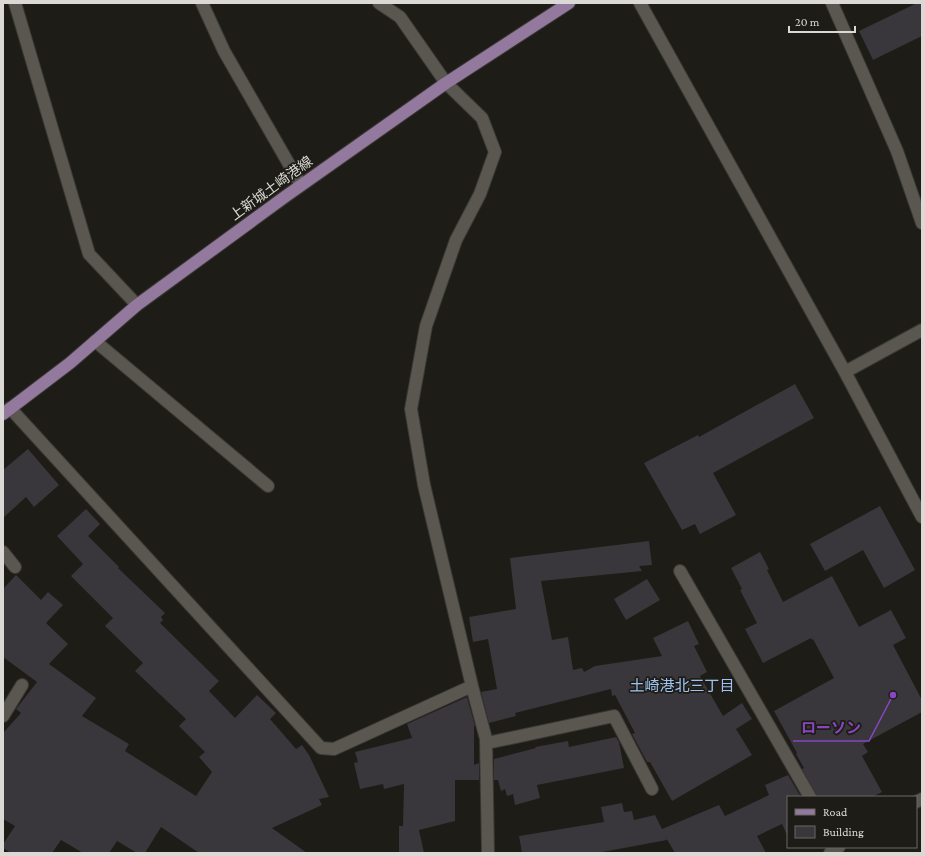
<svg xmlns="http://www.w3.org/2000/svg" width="925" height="856" viewBox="0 0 925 856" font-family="'Crimson Pro','Noto Sans JP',serif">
<rect width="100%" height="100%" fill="#1e1c16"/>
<!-- building -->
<path fill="#39363c" d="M917 3H922V36L873 60 859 31Z
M795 384 814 418 713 473 736 515 700 534 695 524 682 530 644 463 698 435 699 437Z
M28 449 59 485 34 507 26 497 3 518V470Z
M880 506 915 570 884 588 863 550 825 571 810 544Z
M86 509 100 524 88 536 119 567 118 568 165 613 161 617 163 620 160 623 219 681 209 691 235 718 257 695 276 713 270 719 296 749 302 745 309 755 329 797 319 799 322 805 272 828 307 853H199L161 827 145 853H137L117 841 109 853H83L61 840 52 853H11L3 848V844L15 826 3 819V733L21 713 16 709 37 682 3 657V589L16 575 41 600 48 592 63 605 46 623 68 644 49 664 96 698 82 716 129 744 125 751 196 796 212 772 199 757 205 752 179 726 186 719 135 671 143 663 105 626 113 618 71 576 83 564 57 536Z
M649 541 652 565 639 566 642 571 541 581 552 640 568 637 573 670 582 668 584 672 595 666 662 656 653 638 688 621 699 644 694 646 707 672 700 676 723 716 742 703 752 719 736 729 752 755 672 801 650 762H647L632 734 635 733 615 695 612 696 611 689 515 713 516 716 489 723 481 692 497 689 488 639 473 642 469 617 516 609 510 558Z
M760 552 769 569 767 570 783 602 832 576 859 627 891 610 906 638 893 645 922 700V712L863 744 868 752 862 756 882 792 872 797H817L802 769 804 768 796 754 797 753 774 711 834 678 813 639 812 640 811 638 763 663 745 629 757 623 740 590 742 589 731 568Z
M647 579 660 600 626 620 614 599Z
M467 697 475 726H474V765L479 763V780H455V821L419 830 424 853H399V826H403L404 784 384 789 383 784 360 789 354 763 358 762 355 752 412 738 407 724Z
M616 737 619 742 624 768 537 785 540 798 515 805 513 794 507 796 505 789 501 791 498 780H494V759L536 748 535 747 568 741 569 747Z
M788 775 801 797H788V837L782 824 757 836 766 853H675L665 836 667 840 597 853H522L519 836 604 822 601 807 622 803 624 812 632 811 634 820 655 815 662 829 719 805 725 816 769 795 765 785Z"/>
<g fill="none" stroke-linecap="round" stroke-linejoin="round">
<!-- minor casing -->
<g stroke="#3a3935" stroke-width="14">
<path id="minor" d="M15 3 89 254 137 305
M202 3 224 51 301 185
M379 3 400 17 446 83 482 118 495 152 480 194 456 240 426 326 411 409 424 485 472 686 486 739 488 853
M640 3 845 372 922 517
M832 3 897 151 922 223
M95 341 268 486
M845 372 922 330
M10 408 321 748 334 749 472 686
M3 552 15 567
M680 571 810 797
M3 716 22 685
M487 743 614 716 652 789
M916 802 922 799
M830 853 839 847"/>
</g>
<!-- major casing -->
<g stroke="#3a3935" stroke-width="14">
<path id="major" d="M3 414 70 363 137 305 286 196 446 83 569 3"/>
</g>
<!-- minor -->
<use href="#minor" stroke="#5a5750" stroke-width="12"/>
<!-- major -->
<use href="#major" stroke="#94799f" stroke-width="12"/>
</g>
<g text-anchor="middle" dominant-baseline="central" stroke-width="3.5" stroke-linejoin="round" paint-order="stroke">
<!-- street labels -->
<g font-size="14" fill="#dad9d5" stroke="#1e1c16">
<text transform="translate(271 188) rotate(-36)">上新城土崎港線</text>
</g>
<!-- neighbourhood labels -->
<g font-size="15" fill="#9ec3f3" stroke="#1e1c16">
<text x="682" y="686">土崎港北三丁目</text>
</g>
</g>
<!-- callouts -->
<path fill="none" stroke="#8946c2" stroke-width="1.5" d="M893 695L869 741H793"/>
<circle fill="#8946c2" stroke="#1e1c16" stroke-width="1.5" cx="893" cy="695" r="4"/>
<g font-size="15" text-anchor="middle" font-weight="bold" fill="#8946c2" stroke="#1e1c16" stroke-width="3.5" stroke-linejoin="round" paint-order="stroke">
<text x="831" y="733">ローソン</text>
</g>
<!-- border -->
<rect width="925" height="856" fill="none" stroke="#dad9d5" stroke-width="8"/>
<!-- legend -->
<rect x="787" y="796" width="130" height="52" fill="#1e1c16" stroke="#696862"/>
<rect x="795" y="809" width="20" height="6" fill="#94799f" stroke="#696862"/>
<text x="823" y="816" font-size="12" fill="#dad9d5">Road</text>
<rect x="795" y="826" width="20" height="12" fill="#39363c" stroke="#696862"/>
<text x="823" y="836" font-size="12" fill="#dad9d5">Building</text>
<!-- scale -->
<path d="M789 26v6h66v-6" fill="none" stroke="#dad9d5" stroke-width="2"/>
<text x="795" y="26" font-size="12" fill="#dad9d5" stroke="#1e1c16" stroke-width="3" paint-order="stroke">20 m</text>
</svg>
